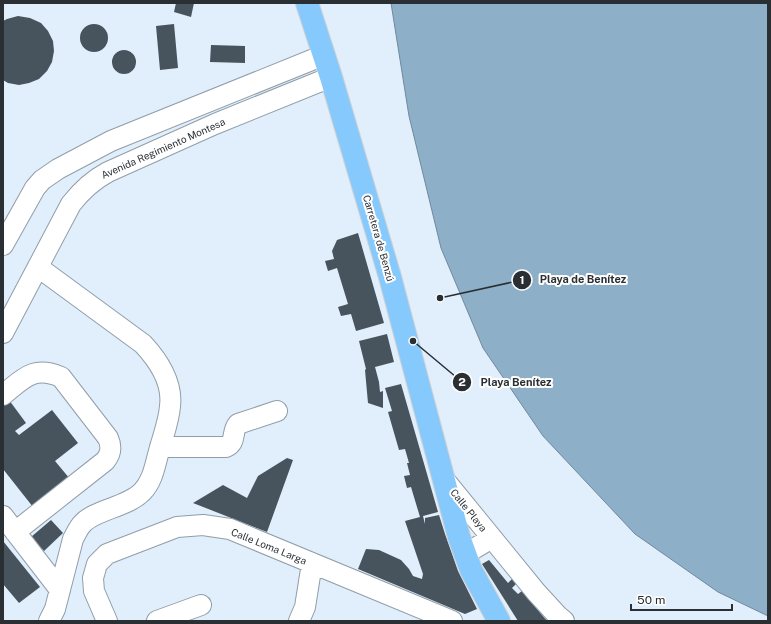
<svg xmlns="http://www.w3.org/2000/svg" width="771" height="624" viewBox="0 0 771 624" font-family="'Public Sans',sans-serif">
<rect width="100%" height="100%" fill="#e0effb"/>
<!-- water -->
<path fill="#8eafc8" stroke="#70899c" d="M391 3H768V616L718 592 635 534 543 436 483 348 441 248 409 116Z"/>
<!-- building -->
<path fill="#47535d" d="M176 3H194L191 17 174 12Z
M18 16 30 18 41 23 48 31 53 41 54 51 52 62 47 71 39 79 29 83 19 85 8 83 3 80V21L7 19Z
M80 38a14 14 0 1 1 28 0a14 14 0 1 1-28 0Z
M174 24 178 68 160 70 156 26Z
M211 45 245 46V63L210 62Z
M112 62a12 12 0 1 1 24 0a12 12 0 1 1-24 0Z
M358 233 384 323 356 331 351 314 341 316 338 307 348 304 337 268 328 271 325 261 334 259 332 251 337 240Z
M387 334 394 362 375 367 379 382 380 392 383 391V408L368 403 365 370 366 369 359 341Z
M401 384 438 512 423 516 425 524V518L439 515 445 534 458 571 477 609 465 614 358 569 366 549 379 550 401 560 409 569 413 576 422 579 423 574 405 521 420 517 411 487 407 488 404 476 410 475 407 463H409L405 449 399 450 388 412 392 411 385 388Z
M9 400 26 423 15 431 19 435 52 410 78 443 55 461 70 479 33 507 3 469V404Z
M287 458 293 460 267 532 193 503 223 485 247 498 258 476Z
M51 520 63 533 44 551 31 537Z
M3 541 40 587 19 603 3 584Z
M489 560 508 583 516 575 520 580 512 588 518 594 522 591 547 621H518L482 564Z"/>
<g fill="none" stroke-linecap="round" stroke-linejoin="round">
<!-- minor casing -->
<g stroke="#909ea9" stroke-width="22">
<path id="minor" d="M3 245 35 188 42 180 58 169 111 141 324 55
M38 267 143 344C158 360 173 383 170 406 169 421 163 436 159 451 155 465 153 481 142 492 127 507 95 510 83 523 78 528 76 534 73 539L55 609 49 621
M3 333 71 204C82 190 93 180 108 172L215 124 331 77
M3 395C23 379 33 365 61 377L108 438C112 447 111 454 105 461L15 532
M160 447H226C237 442 231 432 238 424L277 411
M443 478 536 592 558 616 564 621
M3 516 60 590
M465 554 492 538
M107 621 94 591 93 578 97 564 107 554 177 527 203 525 230 529 242 534 452 621
M157 621 201 605
M299 621 305 607 312 563"/>
</g>
<!-- highway casing -->
<g stroke="#d0d1d2" stroke-width="24">
<path id="highway" d="M307 3 331 77 390 277 459 537 471 570 499 621"/>
</g>
<!-- minor -->
<use href="#minor" stroke="#fff" stroke-width="20"/>
<!-- highway -->
<use href="#highway" stroke="#86cafd" stroke-width="22"/>
</g>
<g text-anchor="middle" dominant-baseline="central" stroke-width="4" stroke-linejoin="round" paint-order="stroke">
<!-- street labels -->
<g font-size="10" fill="#2a2f34" stroke="#fff">
<text transform="translate(163 148) rotate(-24)">Avenida Regimiento Montesa</text>
<text transform="translate(379 238) rotate(74)">Carretera de Benzú</text>
<text transform="translate(469 510) rotate(51)">Calle Playa</text>
<text transform="translate(269 546) rotate(22)">Calle Loma Larga</text>
</g>
</g>
<!-- callouts -->
<path fill="none" stroke="#2a2f34" stroke-width="1.5" d="M440 298L522 280M413 341L462 382"/>
<g fill="#2a2f34" stroke="#fff" stroke-width="1.5">
<circle cx="440" cy="298" r="4"/>
<circle cx="413" cy="341" r="4"/>
<circle cx="522" cy="280" r="10"/>
<circle cx="462" cy="382" r="10"/>
</g>
<g font-size="12" text-anchor="middle" font-weight="bold" fill="#fff">
<text x="522" y="284">1</text>
<text x="462" y="386">2</text>
</g>
<g font-size="11" text-anchor="middle" font-weight="bold" fill="#2a2f34" stroke="#fff" stroke-width="4" stroke-linejoin="round" paint-order="stroke">
<text x="583" y="283">Playa de Benítez</text>
<text x="516" y="386">Playa Benítez</text>
</g>
<!-- border -->
<rect width="771" height="624" fill="none" stroke="#2a2f34" stroke-width="8"/>
<!-- scale -->
<path d="M631 604v6h101v-6" fill="none" stroke="#2a2f34" stroke-width="2"/>
<text x="637" y="604" font-size="12" fill="#2a2f34" stroke="#ffffff" stroke-width="3" paint-order="stroke">50 m</text>
</svg>
